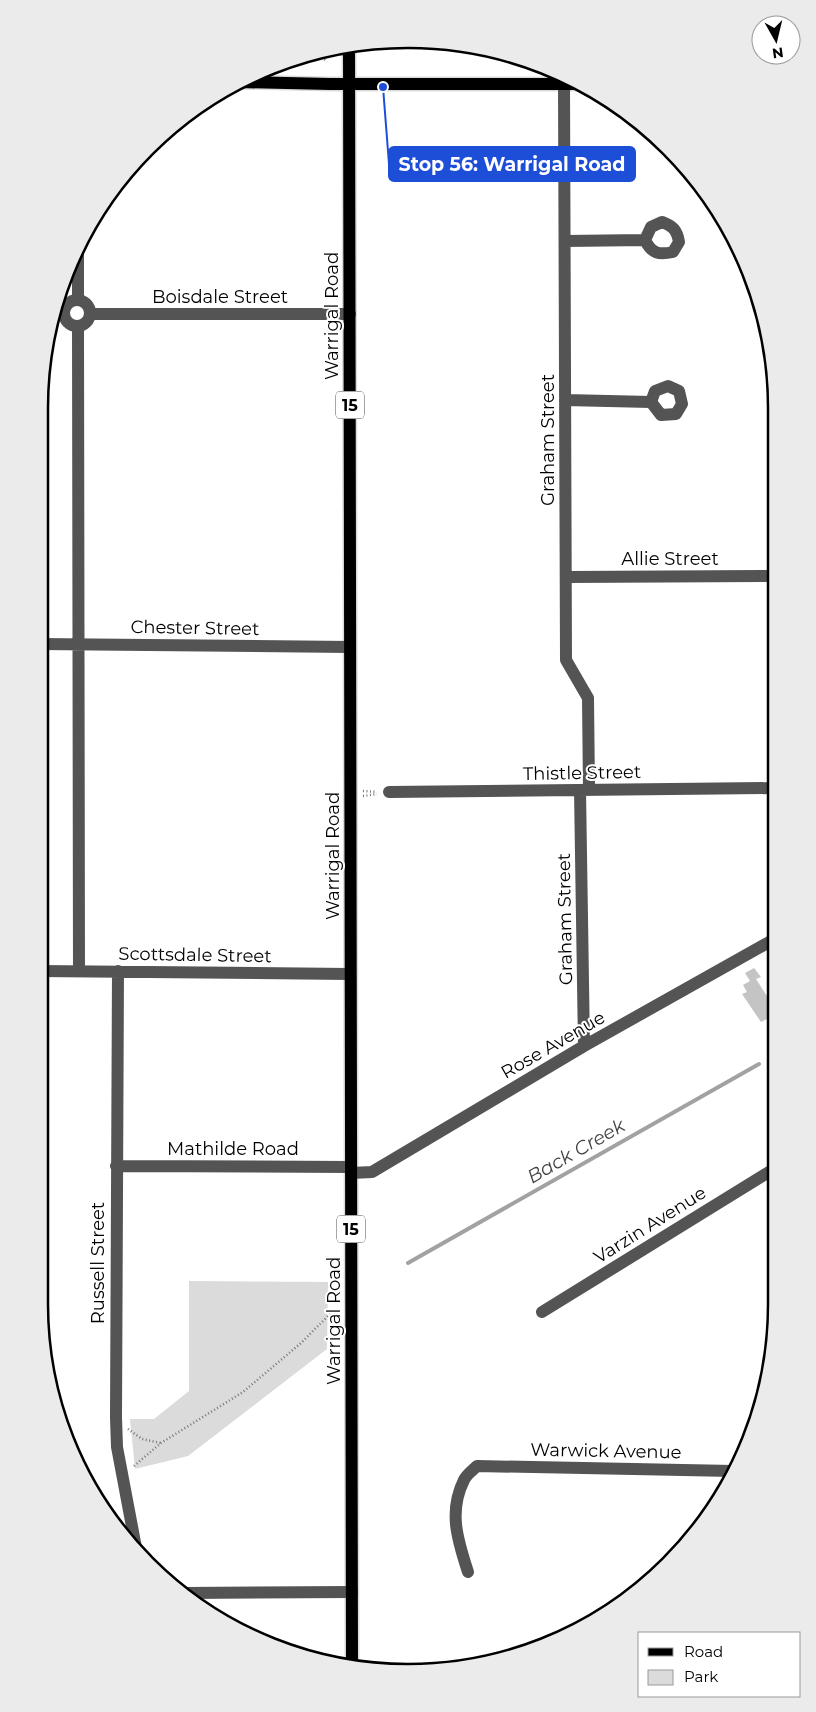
<svg xmlns="http://www.w3.org/2000/svg" width="816" height="1712" viewBox="0 0 816 1712" font-family="Montserrat,sans-serif">
<rect width="100%" height="100%" fill="#fff"/>
<!-- green -->
<path fill="#dbdbdb" d="M325 49V57H301Z
M189 1281 328 1282 327 1349 188 1456 135 1469 130 1419H154L189 1391Z"/>
<g fill="none" stroke-linecap="round" stroke-linejoin="round">
<!-- stream -->
<path stroke="#a2a2a2" stroke-width="4" d="M408 1263 759 1064"/>
</g>
<!-- building -->
<path fill="#c4c4c4" d="M754 968 761 977 756 979 770 1001 776 999V1014L761 1022 742 994 747 992 743 985 750 981 745 973Z"/>
<g fill="none" stroke-linecap="round" stroke-linejoin="round">
<!-- major casing -->
<g stroke="#dbdbdb" stroke-width="15">
<path id="major" d="M349 45 352 1667
M239 82 330 84H580"/>
</g>
<!-- path -->
<path stroke="#767676" stroke-width="2.5" stroke-dasharray="1 2.5" stroke-linecap="butt" d="M317 52 327 62
M363 791 377 792
M363 796 377 794
M128 1429 142 1439 161 1443
M134 1466 161 1443 243 1392 301 1343 333 1311"/>
<!-- minor -->
<path stroke="#545454" stroke-width="12" d="M564 84 566 660 588 698 589 790
M662 222C673 226 677 230 679 242L673 252C659 255 652 254 645 240L651 227Z
M565 241 645 240
M78 245V300
M64 313a13 13 0 1 1 26 0a13 13 0 1 1-26 0Z
M91 314H350
M78 326 79 971
M565 400 651 402 661 415 676 414 682 404 679 391 668 386 655 391 651 402
M566 577 775 576
M39 644 350 647
M580 790 584 1046
M389 792 775 788
M39 971 350 974
M118 971 116 1418 117 1447 137 1553
M116 1166 351 1167
M351 1173 372 1172 584 1046 771 941
M542 1312 777 1167
M468 1572C458 1541 448 1512 464 1480 466 1475 473 1470 477 1466L733 1471
M185 1593 352 1592"/>
<!-- major -->
<use href="#major" stroke="#000" stroke-width="12"/>
<!-- tram -->
<path stroke="#000" stroke-width="1" d="M231 86 585 88"/>
</g>
<g text-anchor="middle" dominant-baseline="central" stroke-width="4" stroke-linejoin="round" paint-order="stroke">
<!-- shield labels -->
<g fill="#fff" stroke="#4c4c4c" stroke-width="1">
<rect x="336" y="391.5" width="28" height="27" rx="4"/>
<rect x="337" y="1215.5" width="28" height="27" rx="4"/>
</g>
<g font-size="16" font-weight="bold" fill="#000">
<text x="350" y="405">15</text>
<text x="351" y="1229">15</text>
</g>
<!-- street labels -->
<g font-size="18" fill="#000" stroke="#fff">
<text x="220" y="297">Boisdale Street</text>
<text transform="translate(332 316) rotate(-90)">Warrigal Road</text>
<text transform="translate(548 440) rotate(-90)">Graham Street</text>
<text x="670" y="559">Allie Street</text>
<text transform="translate(195 628) rotate(1)">Chester Street</text>
<text transform="translate(582 773) rotate(-1)">Thistle Street</text>
<text transform="translate(333 856) rotate(-90)">Warrigal Road</text>
<text transform="translate(565 919) rotate(-91)">Graham Street</text>
<text transform="translate(195 955) rotate(1)">Scottsdale Street</text>
<text transform="translate(553 1045) rotate(-30)">Rose Avenue</text>
<text x="233" y="1149">Mathilde Road</text>
<text transform="translate(650 1225) rotate(-32)">Varzin Avenue</text>
<text transform="translate(98 1263) rotate(-90)">Russell Street</text>
<text transform="translate(334 1321) rotate(-90)">Warrigal Road</text>
<text transform="translate(606 1451) rotate(1)">Warwick Avenue</text>
</g>
<!-- water labels -->
<g font-size="19" font-style="italic" fill="#434343" stroke="#fff">
<text transform="translate(576 1151) rotate(-30)">Back Creek</text>
</g>
</g>
<!-- crop -->
<path d="M0 0H816V1712H0ZM408 48H408A360 360 0 0 1 768 408V1304A360 360 0 0 1 408 1664H408A360 360 0 0 1 48 1304V408A360 360 0 0 1 408 48Z" fill="#ebebeb" fill-rule="evenodd"/>
<path fill="none" stroke="#000" stroke-width="2.5" d="M408 48H408A360 360 0 0 1 768 408V1304A360 360 0 0 1 408 1664H408A360 360 0 0 1 48 1304V408A360 360 0 0 1 408 48Z"/>
<!-- callouts -->
<path fill="none" stroke="#1d4ed8" stroke-width="2" d="M383 87L389 164"/>
<circle fill="#1d4ed8" stroke="#fff" stroke-width="2" cx="383" cy="87" r="5"/>
<rect fill="#1d4ed8" stroke="#1d4ed8" stroke-width="2" x="389" y="147" width="246" height="34" rx="5"/>
<g font-size="19" text-anchor="middle" font-weight="bold" fill="#fff">
<text x="512" y="171">Stop 56: Warrigal Road</text>
</g>
<!-- legend -->
<rect x="638" y="1632" width="162" height="65" fill="#ffffff" stroke="#999999"/>
<rect x="648" y="1648" width="25" height="8" fill="#000000" stroke="#999999"/>
<text x="684" y="1657" font-size="15" fill="#000000">Road</text>
<rect x="648" y="1670" width="25" height="15" fill="#dbdbdb" stroke="#999999"/>
<text x="684" y="1682" font-size="15" fill="#000000">Park</text>
<!-- north arrow -->
<g transform="translate(776 40) rotate(172)"><circle r="24" fill="#ffffff" stroke="#999999"/>
<path d="M0-4L9 19L0 12L-9 19Z" fill="#000000"/>
<text y="-8" font-size="14" font-weight="bold" text-anchor="middle" fill="#000000">N</text>
</g>
</svg>
